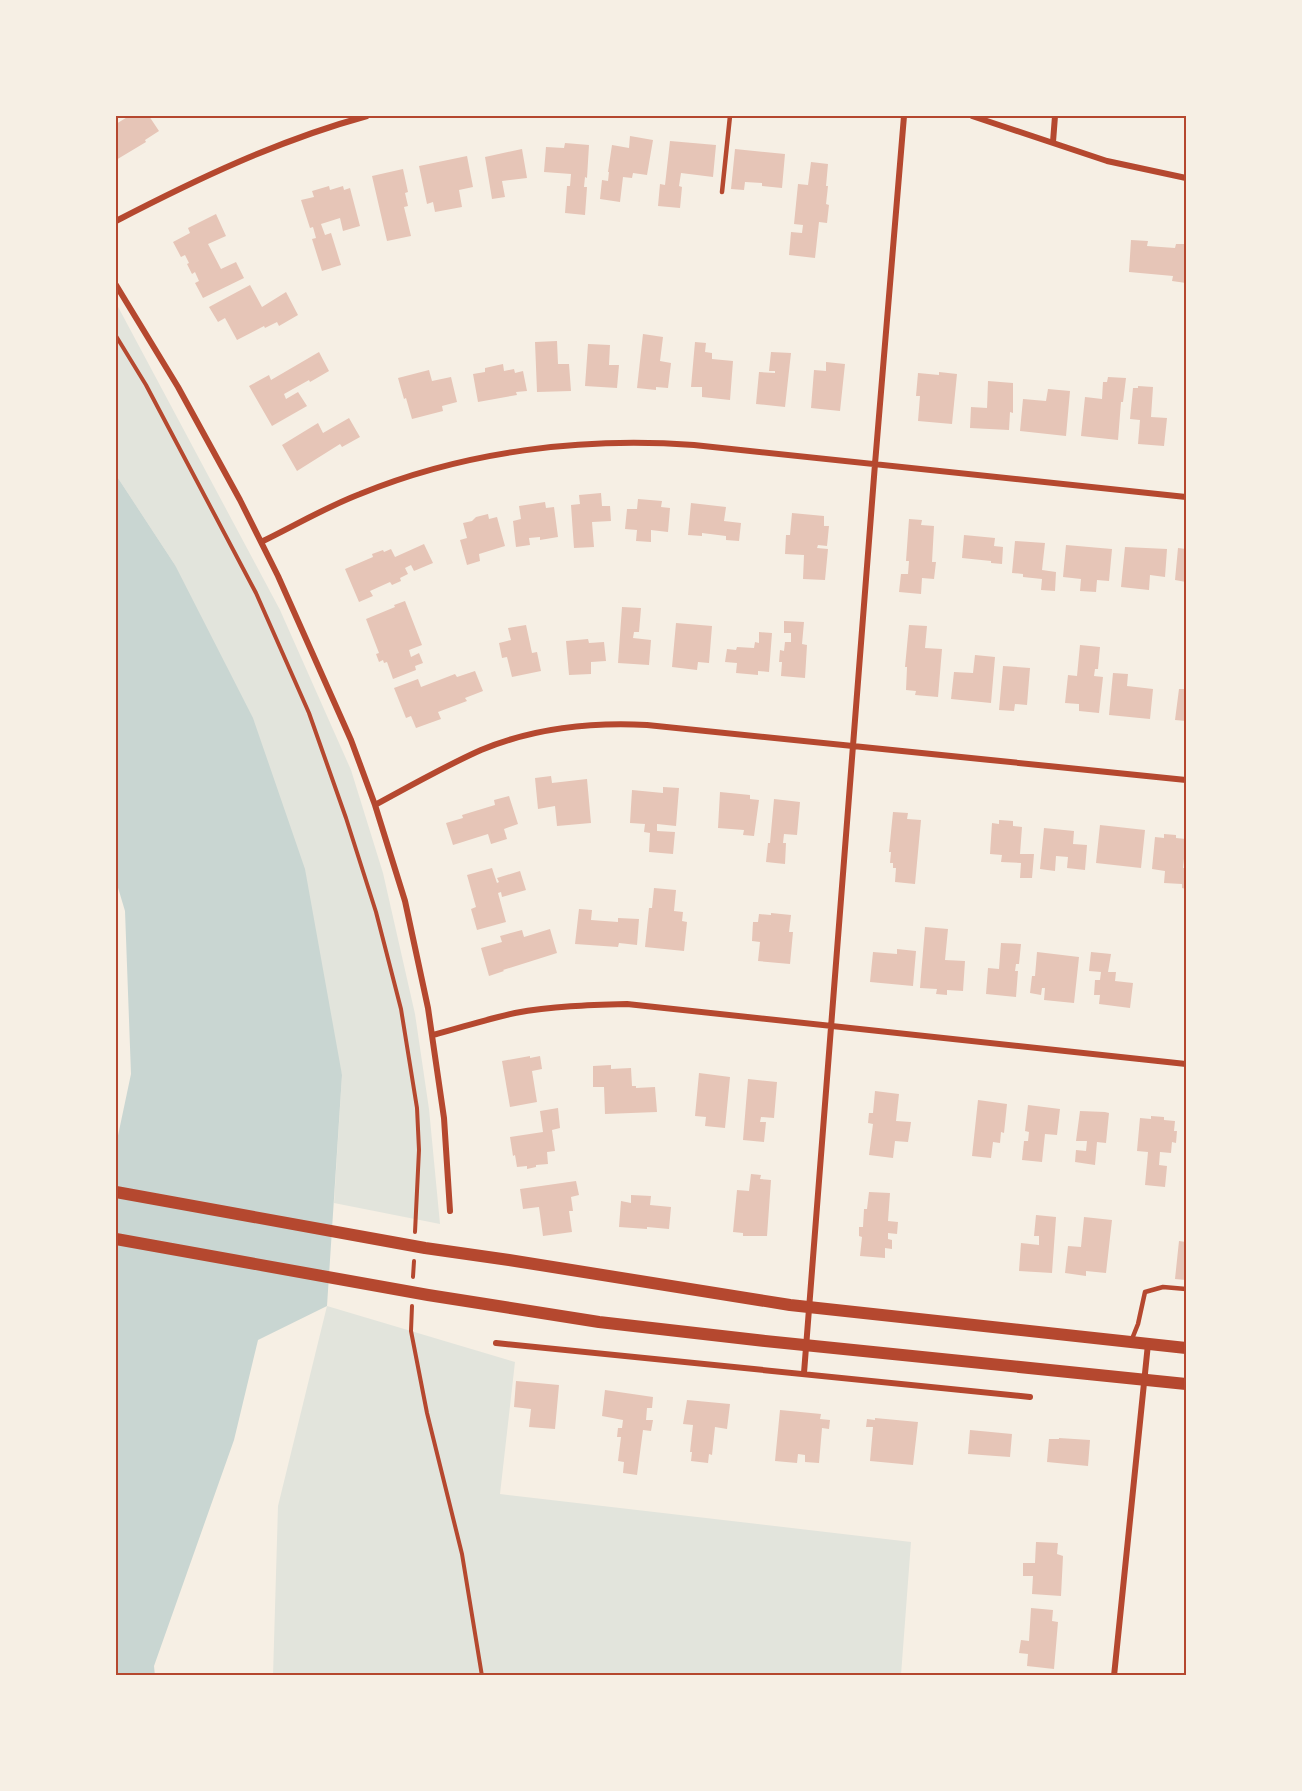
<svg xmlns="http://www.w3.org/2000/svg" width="1302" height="1791" viewBox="0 0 1302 1791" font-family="Overpass,sans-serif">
<rect width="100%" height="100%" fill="#f6efe4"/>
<!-- green -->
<path fill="#e2e4dc" d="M116 303 280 610 351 770 383 873 415 1014 429 1109 440 1224 334 1203 342 1075 175 565 116 475Z
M327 1306 515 1362 500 1494 911 1542 901 1675 273 1676 278 1506Z"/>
<!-- water -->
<path fill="#c9d6d2" d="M116 475 175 565 253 718 305 869 342 1075 327 1306 258 1340 234 1440 154 1666 155 1676 116 1675V1145L131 1074 125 911 116 881Z"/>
<!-- building -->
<path fill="#e6c5b7" d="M129 116H149L159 131 145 140 146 142 116 160V124Z
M630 136 653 140 647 175 633 173 632 178 623 177 620 202 600 199 602 180 608 181 609 172H608L612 145 629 148Z
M670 141 716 145 713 177 681 173 679 186 682 187 680 208 658 206 660 184 665 185Z
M565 143 589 145 587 178 585 177 584 187H587L585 215 565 213 567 186H570L571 174 544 172 546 147 564 148Z
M522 149 527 178 502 181 505 197 492 199 485 157Z
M735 149 785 154 782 188 762 186V183L745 182 744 190 731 189Z
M467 156 473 187 459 190 462 207 435 212 433 202 427 204 419 166Z
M811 162 828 164 826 186H828L826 204 829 205 827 223 819 222 815 258 789 255 791 232 802 233 803 225 794 224 798 184 808 185Z
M403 169 408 192 405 193 408 206 404 207 411 236 387 241 372 176Z
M329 186 330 190 343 186 344 190 350 188 360 226 343 231 340 218 321 224 325 235 331 233 341 265 322 271 312 239 316 238 313 227 310 228 301 200 314 197 312 191Z
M216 214 226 236 208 244 221 269 236 262 244 278 203 298 195 283 199 281 195 272 192 274 187 264 189 263 185 255 181 257 173 242 190 233 188 228Z
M1131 240 1148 241 1147 246 1175 248 1176 244H1186V283L1172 281 1173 276 1129 272Z
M250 285 262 307 286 292 298 315 279 326 277 322 265 328 264 326 237 340 225 318 218 322 209 307Z
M643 334 663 337 660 361 671 363 668 388 656 387V390L637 388Z
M557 341 558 364H569L571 391 537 392 535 342Z
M695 342 706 343 705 352 712 353V359L733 361 730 400 702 397V387H691Z
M588 344 610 345 609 365H619L617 388 585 386Z
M319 352 329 371 310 382 309 380 284 394 286 399 298 392 307 406 272 426 249 386 269 375 271 380Z
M771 352 791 353 785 407 756 404 759 372 775 373V371H769Z
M826 362 845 364 840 411 811 408 814 370 826 371Z
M503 364 504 371 514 369 515 373 523 371 527 391 516 392 517 395 478 402 473 374 485 372V368Z
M429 370 432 381 451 377 457 402 442 406 443 411 412 419 406 398 404 399 398 378Z
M939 372 957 374 952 424 918 421 920 396H916L918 373 939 375Z
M1108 377 1126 378 1123 402H1121L1118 440 1081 436 1085 397 1102 399 1103 382H1107Z
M988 381 1013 383V413L1010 412 1009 430 970 428 971 407 987 408Z
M1138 386 1153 387 1151 417 1167 418 1164 446 1138 444 1140 420 1130 419 1133 388H1138Z
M1048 389 1070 391 1066 436 1020 431 1023 399 1046 401Z
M349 418 360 437 342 447 340 444 297 471 282 445 318 423 323 433Z
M601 493 602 506H610L611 521 592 522 594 547 574 548 571 505 580 504 579 495Z
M638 499 662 501 661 507 670 508 668 532 651 530V542L636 541 637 530 625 529 627 509H637Z
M545 502 546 508 554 507 558 537 540 540V537L529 538 530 545 516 547 513 521 521 519 519 506Z
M691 503 726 507 724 521 741 523 739 541 726 540V536L702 533V536L688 535Z
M792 513 824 516V526H829L827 546 818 545 817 548 828 549 825 580 803 579 804 555 785 554 786 535H790Z
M488 514 489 519 497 517 505 546 479 554 480 561 467 565 460 540 467 538 463 523 472 521 476 517Z
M909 519 922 520 921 525 934 526 932 562H936L934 579 922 578 921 594 899 592 901 574H908L909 561H906Z
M964 535 995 538 994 546 1003 547 1002 564 991 563V561L962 558Z
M1015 541 1045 543 1042 570 1056 572 1055 591 1041 590 1042 579 1023 577V574L1012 573Z
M424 544 433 563 414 571 411 565 405 568 408 574 400 578 401 581 392 585 390 582 370 591 373 596 359 602 345 569 373 557 372 554 383 550 384 552 391 549 395 557Z
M1066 545 1112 549 1109 581 1097 580 1096 592 1080 591 1081 579 1063 577Z
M1125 547 1167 549 1165 577 1150 575 1149 590 1121 587Z
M1178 548 1186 549V582L1175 580Z
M405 601 422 645 409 650 411 657 419 653 423 663 415 666 416 670 393 679 387 662 384 663 383 660 379 662 376 654 379 653 366 619 395 607 394 605Z
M622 607 641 608 639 632H634L633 638 651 640 649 665 618 663Z
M784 621 804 622 802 644 807 645 805 678 781 676 782 662H779L780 650 784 651 785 642H791V633H784Z
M676 623 712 626 709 663 698 662 697 670 672 667Z
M526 625 532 653 537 652 541 671 512 677 507 657 502 658 499 643 511 640 508 628Z
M909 625 927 626 925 648 942 649 938 697 915 695 916 691 906 690 907 667H905Z
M759 632 772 633 769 672 758 671V675L736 673 737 663 725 662 727 649 736 650 737 647 754 648 755 642 759 643Z
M588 639 589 643 604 642 606 661 591 662V674L569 675 566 641Z
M1080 645 1100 647 1098 669H1095L1094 676 1103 677 1099 713 1079 711V704L1065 703 1068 675 1077 676Z
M975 655 995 657 991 703 951 699 954 672 973 673Z
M1003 666 1030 668 1027 705 1015 704 1014 711 999 710Z
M475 671 483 691 465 698 467 701 438 712 441 719 416 728 411 716 406 718 394 688 418 679 421 687 455 674 457 677Z
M1113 673 1128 674 1127 686 1153 689 1150 719 1109 715Z
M1179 689H1186V721L1175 720Z
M551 776 552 783 587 779 591 823 557 826 555 806 538 809 535 778Z
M663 787 679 788 676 826 657 824V831L675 832 673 854 649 852 650 833 644 832 645 824 630 823 632 790 663 793Z
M720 792 750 795V799L759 800 754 836 743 835 744 830 718 828Z
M509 796 518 824 504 829 507 839 491 844 488 834 453 845 446 823 463 818 462 815 495 805 494 800Z
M774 799 800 802 797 835 784 834 783 843H786L785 864 766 862 768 843H770Z
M893 812 908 813 907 819 921 820 915 884 895 882 896 868H893V863H890L891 852H889Z
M999 820 1013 821V826L1022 827 1020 854H1034L1032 878H1020L1021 863 1001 862 1002 855 990 854 992 823 999 824Z
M1100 825 1145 830 1141 868 1096 863Z
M1044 828 1074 831 1073 844 1087 845 1085 870 1067 868 1068 857 1056 856 1055 871 1040 869Z
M1164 834 1176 835V838L1186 839 1183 868H1186V889L1182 888V884L1164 883 1165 871 1152 869 1155 837 1164 838Z
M492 868 497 883 499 882 497 878 520 871 526 890 502 897 501 892 498 893 506 922 477 930 471 909 476 907 467 875Z
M654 888 676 890 674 911 683 912 682 921 687 922 684 951 645 947 649 908H652Z
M579 909 592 910 591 920 618 922V918L639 919 637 945 619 943 618 947 575 944Z
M771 913 791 915 789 932H793L790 964 758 961 760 942 752 941 753 922H758L759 914 771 915Z
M925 927 948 929 945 960 965 961 963 991 947 990V995L936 994 937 989 920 988Z
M550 929 557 953 503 970 504 971 489 976 481 948 502 942 500 936 522 930 524 937Z
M1001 943 1021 944 1019 964H1016L1015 971H1018L1016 997 986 994 988 968 999 969Z
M897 949 916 951 913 986 870 982 873 952 897 954Z
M1037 952 1079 957 1074 1003 1044 1000 1045 988H1042L1041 995 1030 993 1032 976H1035Z
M1091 952 1111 954 1108 972H1116L1115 981 1133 983 1130 1008 1099 1004 1100 995H1094L1095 980H1100L1101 972 1089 971Z
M530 1056V1058L540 1056 542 1069 532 1071 537 1102 510 1107 502 1061Z
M611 1065V1069L631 1068 632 1086H636V1088L655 1087 657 1112 605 1114 604 1087H593V1066Z
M699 1073 730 1077 725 1128 705 1126 706 1117 695 1116Z
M748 1079 777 1082 774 1118 761 1117 760 1122H766L764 1142 743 1140Z
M875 1091 899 1094 896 1121 911 1122 908 1142 895 1141 893 1158 869 1155 873 1124 868 1123 869 1113H873Z
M978 1100 1007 1104 1004 1133 1001 1132 1000 1143 993 1142 991 1158 972 1156Z
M1028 1105 1060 1109 1057 1135 1045 1134 1042 1162 1022 1160 1024 1141H1028L1029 1132 1025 1131Z
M558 1108 560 1128 552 1130 555 1151 547 1152 548 1164 536 1165V1167L527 1169V1166L517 1167 515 1155 513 1156 510 1137 543 1132 540 1111Z
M1080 1111 1105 1112 1109 1113 1106 1143 1097 1142 1095 1165 1075 1162 1076 1150 1086 1151 1087 1141H1076Z
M1151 1116 1164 1117V1120L1175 1121 1174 1131H1177L1176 1143 1172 1142 1171 1153 1160 1152 1159 1165 1167 1166 1165 1187 1145 1185 1148 1152 1137 1151 1140 1118 1151 1119Z
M751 1174 761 1175 760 1179 771 1180 767 1236H743V1233L733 1232 737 1190 749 1191Z
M576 1181 579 1195 571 1197 573 1211H569L572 1232 543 1236 539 1207 523 1209 520 1189Z
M869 1192 890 1193 888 1221 898 1222 897 1234 888 1233V1239L892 1240V1249L885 1248V1258L860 1256 862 1237 859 1236V1227H863L864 1209H867Z
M631 1195 651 1196 650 1205 671 1207 669 1229 647 1227V1229L619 1227 621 1201 631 1203Z
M1036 1215 1056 1217 1052 1273 1019 1271 1021 1243 1039 1245V1236H1034Z
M1084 1217 1112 1220 1106 1273 1086 1271V1276L1065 1273 1068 1246 1081 1247Z
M1179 1241 1186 1242V1280L1175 1279Z
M516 1381 559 1385 555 1429 529 1427 531 1409 514 1407Z
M605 1390 653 1397 652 1408H647L646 1420H653L651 1431 643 1430 637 1475 623 1473 624 1462 618 1461 621 1437H617L618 1428H622L623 1420 602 1416Z
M687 1400 730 1404 727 1429 715 1427 712 1455 709 1454 708 1463 691 1461 692 1452H690L693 1425 683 1424Z
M780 1410 821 1414 820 1419 830 1420 829 1429 822 1428 819 1463 805 1462V1455L798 1454 797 1463 775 1461Z
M875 1418 918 1422 913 1465 870 1461 873 1427H866L867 1419 875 1420Z
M970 1430 1012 1434 1010 1457 968 1454Z
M1059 1438 1090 1440 1088 1466 1047 1462 1049 1439H1059Z
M1036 1542 1058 1543 1057 1554 1063 1556 1061 1596 1032 1594 1033 1576H1023V1563H1035Z
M1031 1608 1053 1610 1052 1621 1058 1622 1054 1669 1027 1666 1028 1654 1019 1653 1021 1640 1029 1641Z"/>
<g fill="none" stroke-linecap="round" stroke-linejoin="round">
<!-- path -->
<path stroke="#b5482f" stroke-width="4" d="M116 336 146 385 256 593 309 713 346 818 376 912 401 1009 417 1108 419 1150 415 1232
M413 1277 414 1261
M412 1306 411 1331 427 1413 462 1554 482 1676"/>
<!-- service -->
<path stroke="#b5482f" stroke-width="4.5" d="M722 192 730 116
M1132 1339 1138 1324 1145 1292 1163 1287 1186 1289"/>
<!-- minor -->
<path stroke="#b5482f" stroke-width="6" d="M972 116 1107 161 1186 178
M1053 142 1055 116
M116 221C197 179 279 140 367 116
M116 285 178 387 240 500 278 576 351 740 375 805 405 901 428 1008 444 1118 450 1211
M261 542C294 526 326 507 360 494 465 451 581 437 694 445L1186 497
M375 805C410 786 445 766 481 750 534 728 590 722 647 725L1186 780
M433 1035C460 1028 487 1019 515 1013 552 1006 589 1005 627 1004L1186 1064
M496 1343 1030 1397
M804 1373 875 464 904 116
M1114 1676 1148 1344"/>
<!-- secondary -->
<path stroke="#b5482f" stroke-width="12" d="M116 1192 425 1248 509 1260 790 1305 1186 1348
M116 1239 428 1295 599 1322 765 1341 1186 1384"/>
</g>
<!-- border -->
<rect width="1302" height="1791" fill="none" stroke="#f6efe4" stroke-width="234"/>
<rect x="117" y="117" width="1068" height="1557" fill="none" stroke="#b5482f" stroke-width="2"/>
</svg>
